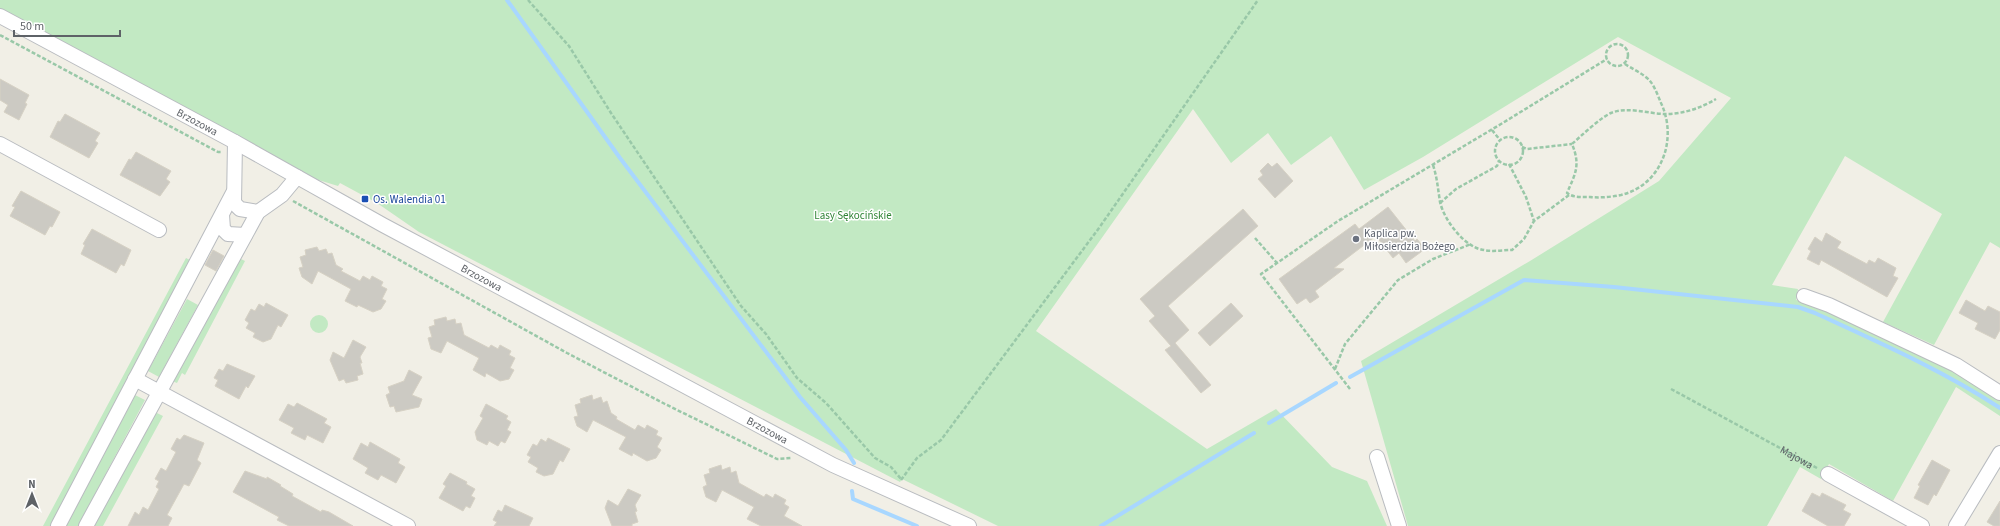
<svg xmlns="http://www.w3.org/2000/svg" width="2000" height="526" viewBox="0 0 2000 526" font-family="'Source Sans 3',sans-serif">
<rect width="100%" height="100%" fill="#f1efe6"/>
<!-- green -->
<path fill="#c2e9c3" d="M0 0H2000V248L1990 242 1934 345 1883 322 1942 214 1845 156 1772 285 1798 289 1796 300 1808 302 1950 367 2000 394V416L1956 387 1893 501 1829 464 1821 479 1800 467 1767 526H1408L1361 361 1530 261 1659 181 1731 98 1618 37 1423 157 1364 190 1331 136 1291 165 1268 133 1231 163 1193 109 1036 331 1207 449 1276 409 1332 467 1367 481 1387 526H998L902 479 900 482 419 232 377 203 340 183 338 186 312 178 0 13Z
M237 257 245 261 185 375 182 373 177 383 172 381Z
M186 258 192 261 51 526H43Z
M187 299 198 305 159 377 148 371Z
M310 324a9 9 0 1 1 18 0a9 9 0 1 1-18 0Z
M135 395 145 400 78 526H65Z
M153 411 163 416 103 526H92Z"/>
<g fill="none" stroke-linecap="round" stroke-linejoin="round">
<!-- stream -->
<path stroke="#a8d7ff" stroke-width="4" d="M507 0 620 158 800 397 846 450 854 463
M1350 377 1524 280 1614 287 1798 307 1815 313C1878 342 1942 370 2000 408
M1269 423 1336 383
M852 491 853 499 917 526
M1101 526 1254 433"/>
</g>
<!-- building -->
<path fill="#cccac3" stroke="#d6d1c4" d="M0 79 29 95 25 103 27 104 19 120 4 112 8 105 0 100Z
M65 114 100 133 95 141 98 143 89 158 50 137 58 121 60 122Z
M136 152 171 171 166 179 170 182 160 196 120 175 129 159 131 160Z
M1268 163 1272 167 1277 163 1293 181 1275 198 1258 179 1263 175 1260 171Z
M21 191 60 212 52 227 50 226 45 235 10 216 15 207 12 206Z
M1388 207 1415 241 1417 239 1425 249 1406 263 1399 253 1393 258 1376 236 1334 268 1344 269 1315 291 1319 297 1310 303 1306 298 1297 304 1279 279 1355 224 1359 229Z
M1243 209 1258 226 1168 306 1189 330 1175 343 1211 385 1201 393 1165 350 1171 346 1149 321 1155 316 1140 299Z
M92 229 131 250 124 266 121 264 116 273 81 254 85 245 83 244Z
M1826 233 1841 242 1837 248 1867 264 1869 260 1875 263 1878 258 1896 268 1893 276 1898 278 1887 297 1821 260 1819 265 1807 259 1811 251 1808 249 1815 237 1822 242Z
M317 247 319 251 326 249 328 254 332 253 336 265 343 269 341 271 360 281 363 276 370 280 372 276 383 282 381 286 387 289 382 299 386 301 381 309 373 312 358 305 357 307 345 301 351 289 318 271 312 284 302 277 299 268 303 267 300 257 306 255 305 250Z
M213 250 224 256 216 271 205 265Z
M1966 300 1985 311 1988 306 2000 312V330L1995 339 1975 329 1978 323 1959 313Z
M266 303 288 315 281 327 278 325 271 339 263 342 253 337 255 333 246 328 249 323 245 320 251 309 255 311 259 304 264 307Z
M1231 303 1243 316 1210 346 1198 333Z
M446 317 447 321 455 319 456 324 461 323 464 335 489 348 491 345 498 349 500 345 511 351 509 355 515 358 510 368 514 370 509 379 500 381 486 373 485 377 473 370 479 358 447 341 441 353 431 349 428 338 432 337 429 327 435 325 434 320Z
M353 340 366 347 360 357 362 363H360L363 374 357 376 358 380 346 383 344 379 339 381 330 360 333 352 344 358Z
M227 364 255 376 248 388 246 386 239 399 215 386 218 380 214 378 219 369 223 371Z
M409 370 422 377 412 395 422 399 419 407 396 412 394 406 390 407 386 395 390 393 388 387 404 381Z
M592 395 593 400 601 397 603 403 607 401 611 413 617 417 616 419 635 430 638 425 645 429 647 425 658 431 656 435 662 438 657 447 661 450 656 458 647 461 633 453 632 456 619 449 626 437 593 420 587 432 577 426 574 417 578 416 575 405 581 403 580 399Z
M297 403 327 419 324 423 331 427 323 443 307 435 305 440 291 433 294 428 279 420 288 404 294 407Z
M486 404 508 416 506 419 511 422 507 430 511 432 505 443 501 441 498 446 489 441 487 445 477 440 475 432 483 418 480 416Z
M184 435 204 443 197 460 201 463 189 486 184 484 167 515 172 518 168 526H128L135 512 139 515 143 507 148 510 159 489 156 487 159 481 155 479 161 468 166 471 176 452 171 449 177 438 180 440Z
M548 438 570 449 563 462 560 460 553 474 544 476 536 472 538 468 528 462 531 457 527 455 533 444 537 446 541 439 546 442Z
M370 442 400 459 398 463 405 467 396 483 381 475 378 480 365 473 368 468 353 459 361 443 368 447Z
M1932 460 1950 470 1936 496 1934 494 1928 505 1914 498 1920 486 1918 485Z
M721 465 722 470 730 467 731 473 736 471 739 483 764 497 766 494 773 498 775 494 786 500 784 504 789 507 784 516 802 526H761L747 519 754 507 722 490 716 502 706 497 703 487 707 485 704 475 710 473 709 469Z
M245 471 267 479V477L281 485 280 486 293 494 292 496 321 512 322 510 329 512 353 526H289L277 520 279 517 233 492Z
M450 473 467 482 466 484 475 489 471 496 475 498 470 508 466 506 463 511 439 498 446 486 443 484Z
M628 489 641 495 635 505 637 511 635 512 638 522 632 524V526H612L605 508 608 500 618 506Z
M1812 493 1820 497 1822 493 1846 505 1843 510 1851 514 1844 526H1828L1802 511Z
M2000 501V526H1994L1987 522Z
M505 505 533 518 529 526H494L497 522 493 520 498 510 502 512Z"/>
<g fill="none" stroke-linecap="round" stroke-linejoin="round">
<!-- minor casing -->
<g stroke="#b9bcc0" stroke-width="16">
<g id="minor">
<path id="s2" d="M0 16 235 142 383 225 833 465 969 526"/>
<path d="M235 142 234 203 240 209 258 212"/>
<path d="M0 144 159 230"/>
<path d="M222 215 223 229 228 234 245 235"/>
<path d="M1804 296 1829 305 1956 365 2000 393"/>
<path d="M135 379 408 526"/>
<path d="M1377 457 1399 526"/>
<path d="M1828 474 1922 526"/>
<path d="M58 526 233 193"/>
<path d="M86 526 258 212 282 195 297 177"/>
<path d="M1956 526 2000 453"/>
</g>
</g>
<!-- path -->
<g stroke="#99c8a8" stroke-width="2.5" stroke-dasharray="4 2" stroke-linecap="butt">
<path d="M528 0 569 46 611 113 741 306 766 334 797 378 826 403 875 458 891 467 901 479"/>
<path d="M0 35 218 152H222"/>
<circle cx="1617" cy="55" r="11"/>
<path d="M1625 64C1632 69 1644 74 1650 81 1655 87 1658 96 1661 103 1678 139 1662 185 1621 195 1611 197 1600 198 1590 197 1582 197 1574 198 1567 193 1575 174 1581 166 1572 144 1581 136 1600 118 1611 113 1627 106 1649 114 1666 114 1683 114 1701 108 1716 99"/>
<path d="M1492 130 1500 140"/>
<circle cx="1509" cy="151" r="14"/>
<path d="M1522 147 1527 149 1572 144"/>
<path d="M1509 164 1526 197 1534 221 1569 195"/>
<path d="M1433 165C1437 177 1438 189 1440 202 1444 220 1465 248 1484 250 1493 252 1503 250 1512 250L1524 239 1534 221"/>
<path d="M293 201 567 353 665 404 777 459 791 458"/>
<path d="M1440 203 1456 189 1497 166 1499 161"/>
<path d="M1255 238 1277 263"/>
<path d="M1335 369 1345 344 1398 280 1433 259 1471 244"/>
<path d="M1350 389 1261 274 1338 221 1501 124 1607 59"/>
<path id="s1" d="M1671 389 1817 468"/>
<path d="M901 480 917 458 941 440 1099 228 1258 0"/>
</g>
<!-- minor -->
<use href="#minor" stroke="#fff" stroke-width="14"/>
</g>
<!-- markers -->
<rect fill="#1a4fb4" stroke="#fff" stroke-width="1.5" x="361" y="195" width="8" height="8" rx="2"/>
<circle fill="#6b7280" stroke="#fff" stroke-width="1.5" cx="1356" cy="239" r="4"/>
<g text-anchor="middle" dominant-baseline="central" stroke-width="3" stroke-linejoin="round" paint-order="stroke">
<!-- street labels -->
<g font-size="11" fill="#5e6267" stroke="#fff">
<text stroke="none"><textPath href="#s2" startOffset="224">Brzozowa</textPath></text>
<text stroke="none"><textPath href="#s2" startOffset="548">Brzozowa</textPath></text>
<text stroke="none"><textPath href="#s2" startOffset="872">Brzozowa</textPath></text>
<text stroke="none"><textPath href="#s1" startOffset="143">Majowa</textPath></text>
</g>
<!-- transit labels -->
<g font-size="11" fill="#164399" stroke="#fff" text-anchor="start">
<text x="373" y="199">Os. Walendia 01</text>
</g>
<!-- park labels -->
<g font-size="11" fill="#308436" stroke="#fff">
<text x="853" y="215">Lasy Sękocińskie</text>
</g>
<!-- worship labels -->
<g font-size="11" fill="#5b616d" stroke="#fff" text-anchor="start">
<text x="1364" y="233">Kaplica pw.<tspan x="1364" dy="13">Miłosierdzia Bożego</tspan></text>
</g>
</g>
<!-- north arrow -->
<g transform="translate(32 494)" stroke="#ffffff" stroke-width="3" paint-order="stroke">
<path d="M0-3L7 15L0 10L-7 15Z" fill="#5e6267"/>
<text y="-6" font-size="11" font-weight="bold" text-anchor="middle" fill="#5e6267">N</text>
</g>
<!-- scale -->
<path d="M14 30v6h106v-6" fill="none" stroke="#5e6267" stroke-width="2"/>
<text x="20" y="30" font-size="12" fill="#5e6267" stroke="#ffffff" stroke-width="3" paint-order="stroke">50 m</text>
</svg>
